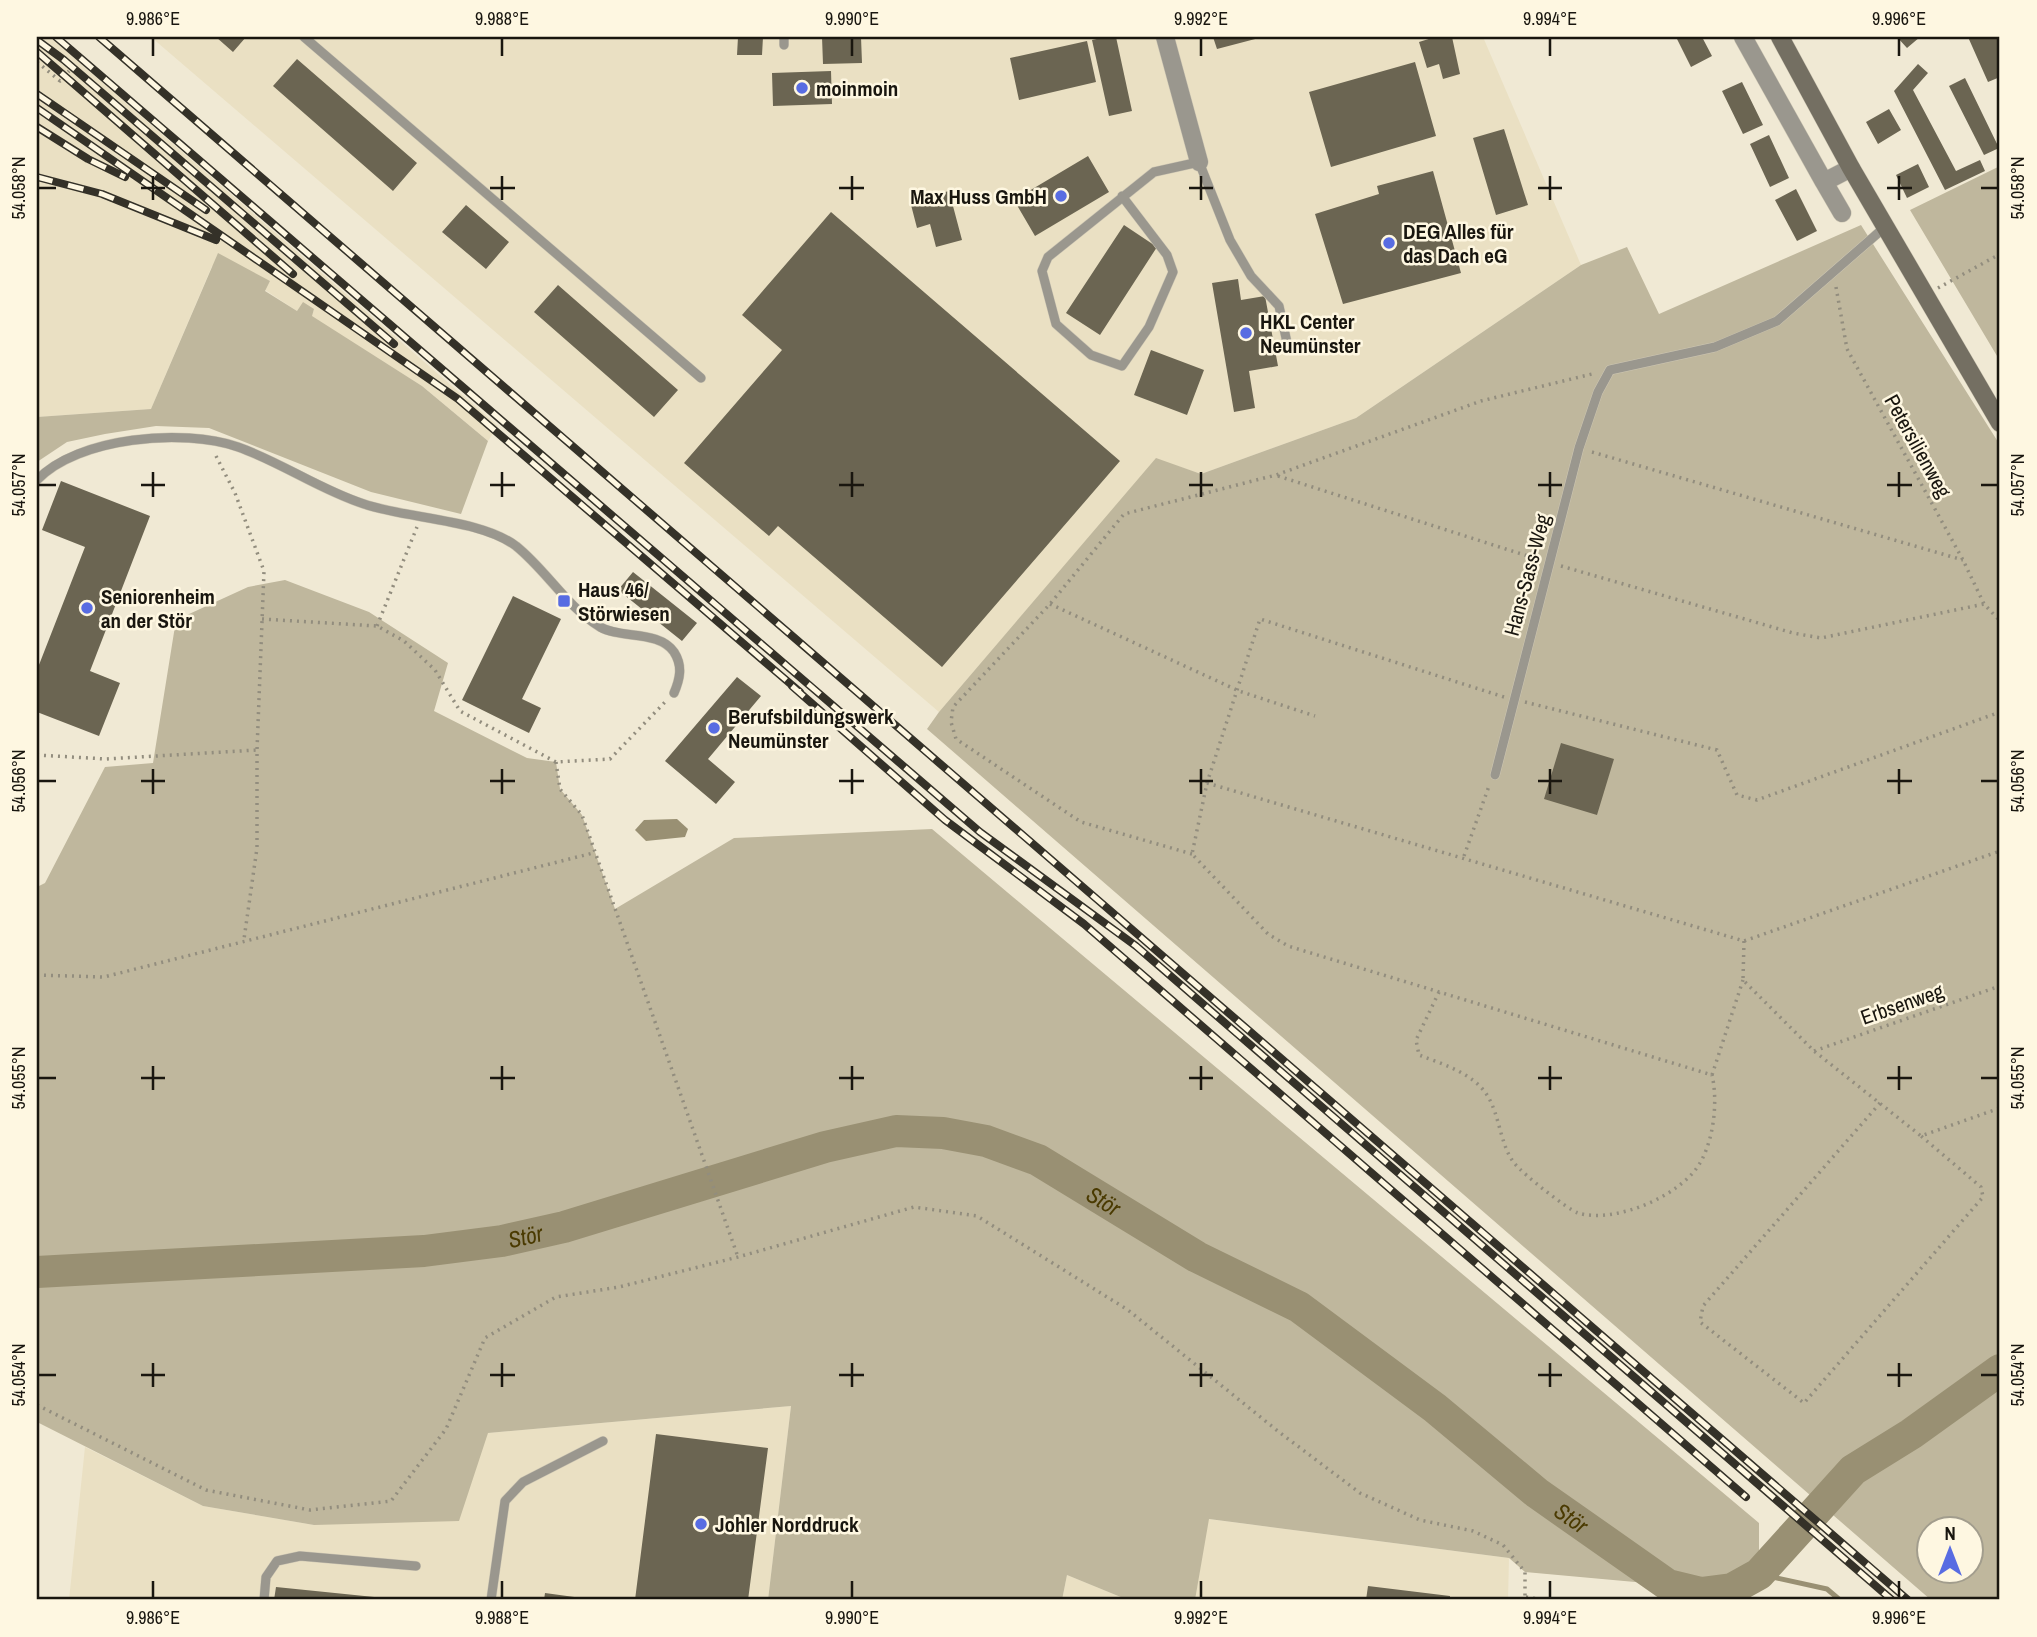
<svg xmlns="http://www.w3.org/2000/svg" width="2037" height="1637" viewBox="0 0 2037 1637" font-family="'Archivo Narrow',sans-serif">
<rect width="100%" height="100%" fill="#f0e9d4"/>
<!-- built -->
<path fill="#eae0c3" d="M37 37H50L498 426 488 441 422 386 311 316 314 310 303 303 297 311 265 290 270 281 212 266 151 409 37 417Z
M151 37H1483L1581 265 1356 418 1201 474 1156 459 939 712Z
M791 1406 768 1600H69L85 1447 203 1506 314 1525 487 1433Z
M1208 1519 1509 1558 1508 1600H1195Z
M1067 1575 1128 1600H1062Z"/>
<!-- green -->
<path fill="#bfb79d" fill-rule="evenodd" d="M2000 166V361L1910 210Z
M1861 225 2000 445V1600H1931L927 729 939 712 1156 458 1201 474 1356 418 1581 265 1627 247 1659 314ZM1928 1528H1970V1570H1928Z
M218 253 270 281 265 291 297 311 303 302 314 309 312 316 422 386 488 441 461 514 371 492 209 428 156 426 105 434 67 442 37 462V417L151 409Z
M285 580 369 612 448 663 434 711 527 758 556 762 560 789 582 815 615 909 734 838 932 829 1759 1523V1574L1732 1589 1701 1593 1668 1585 1525 1572 1509 1558 1209 1519 1195 1600H1128L1067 1575 1062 1600H768L791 1406 488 1433 459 1521 314 1525 203 1506 37 1422V887L45 883 105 767 153 763 176 620 248 587Z"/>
<!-- water -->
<path fill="#999073" d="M677 819 688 829 685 837 646 841 635 830 644 820Z"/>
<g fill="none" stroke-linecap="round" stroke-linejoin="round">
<!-- stream -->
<path stroke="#999073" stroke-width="5" d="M1759 1574 1827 1589 1840 1600"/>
<!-- river -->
<path stroke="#999073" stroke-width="32" id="s1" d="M37 1272 424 1251 502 1241 564 1227 825 1147 896 1131 943 1133 986 1141 1038 1160 1197 1257 1299 1307 1435 1408 1537 1493 1668 1585 1701 1593 1732 1589 1759 1574 1853 1470 1911 1434 2000 1370"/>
</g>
<!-- building -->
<path fill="#6b6552" d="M216 37H246L233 52Z
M738 37H763L762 55H737Z
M822 37H861L862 63 823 64Z
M1106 37H1116L1132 111 1109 116 1092 40Z
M1213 37H1259V38L1217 49Z
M1435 37H1452L1460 74 1443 79 1439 64 1427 68 1419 42Z
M1676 37H1702L1712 56 1691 67Z
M1897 37H1920L1907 48Z
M1968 37H1997L2000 45V77L1988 82Z
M1087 41 1096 82 1019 100 1010 58Z
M297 59 417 163 393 191 273 86Z
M1415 62 1436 136 1331 167 1309 92Z
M1918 64 1928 73 1913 90 1956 171 1980 160 1985 171 1945 190 1894 91Z
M831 71 832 104 773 106 772 73Z
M1965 78 1999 148 1984 155 1949 86Z
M1742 82 1763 125 1743 134 1722 91Z
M1889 109 1901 130 1878 144 1866 122Z
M1504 129 1528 205 1496 215 1473 138Z
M1769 135 1789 178 1770 187 1750 144Z
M1088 156 1109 192 1035 236 1014 200Z
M1918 164 1929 187 1907 198 1896 175Z
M1433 171 1461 273 1343 304 1315 214 1379 194 1377 186Z
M1796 189 1817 231 1797 241 1775 200Z
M949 191 962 240 936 247 930 224 917 228 910 201Z
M466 205 509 242 486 269 442 232Z
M831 212 1120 461 942 667 778 526 769 536 684 463 782 350 742 315Z
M1124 225 1157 247 1100 335 1066 313Z
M1238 279 1241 300 1265 296 1278 366 1249 371 1255 408 1234 412 1212 283Z
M558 285 678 390 654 417 534 312Z
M1151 350 1204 370 1187 415 1134 395Z
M61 481 150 516 90 671 120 683 99 736 37 712V670L85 547 42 530Z
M633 572 697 623 682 641 618 590Z
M513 596 561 619 522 699 541 708 529 733 462 700Z
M737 677 761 696 708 759 735 782 716 804 665 761Z
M1561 743 1614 759 1597 815 1544 799Z
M656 1434 768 1448 748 1600H635Z
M1368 1586 1450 1596V1600H1366Z
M276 1587 384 1598V1600H274Z
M545 1593 589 1599V1600H544Z"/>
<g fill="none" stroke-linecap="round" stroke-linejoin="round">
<!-- lane casing -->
<g stroke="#cec7b4" stroke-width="10">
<path id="lane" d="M304 37 701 378
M784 37V45
M1122 196 1167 255 1173 272 1149 327 1122 366 1091 355 1056 324 1042 271 1048 257 1154 172 1199 162 1230 240 1251 276 1279 306 1288 347
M37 480C78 437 183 428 238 447 281 462 320 490 364 504 408 519 480 519 516 546 547 571 566 606 600 627 621 639 659 630 674 652 683 666 680 679 674 693
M1495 775 1579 448 1598 392 1610 370 1715 347 1777 321 1885 227
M264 1600 266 1577 277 1561 300 1556 416 1566
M491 1600 505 1501 523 1482 603 1441"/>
</g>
<!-- street casing -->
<g stroke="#cec7b4" stroke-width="19">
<path id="street" d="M1165 37 1199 162
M1743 37 1824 182 1851 168
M1824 182 1842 213"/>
</g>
<!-- secondary casing -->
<g stroke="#cec7b4" stroke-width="19">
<path id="secondary" d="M1780 37 1851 168 2000 423"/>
</g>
<!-- path -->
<path stroke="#928d7e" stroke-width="3.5" stroke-dasharray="2 5" stroke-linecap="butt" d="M37 62 60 81 69 71
M1836 287 1847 349 1963 560 1984 604 2000 621
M1938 288 2000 254
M1592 452 1963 560
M216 456 235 493 264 571 257 750V848L244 939
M1278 476 1537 559
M1561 566 1793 633 1821 638 1984 604
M1050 604 1239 691 1315 716
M262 619 377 626 404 641 435 670 460 711 556 762 610 759 667 700
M377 626 417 527
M1504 697 1260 619 1207 783 1192 854 1268 934 1288 946 1712 1075 1743 980
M1525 702 1717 750 1737 795 1757 800 2000 712
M37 755 106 759 257 750
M556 762 560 789 582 815 738 1257
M1207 783 1744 941 2000 851
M1192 854 1081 822 956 739 951 722 953 707 1050 604 1124 514 1276 475 1481 401 1592 374
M1464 856 1489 786
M1744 941 1743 980 1814 1051 1921 1136 2000 1108
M37 975 104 977 593 853
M1439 992 1416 1040 1419 1055C1442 1064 1473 1073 1487 1095 1500 1115 1500 1146 1515 1164 1523 1174 1567 1209 1578 1213 1615 1224 1681 1196 1700 1163 1714 1139 1718 1101 1712 1075
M1814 1051 2000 986
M1880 1103 1703 1306 1700 1322 1804 1403 1983 1197 1981 1187 1921 1136
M37 1405 206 1490 310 1510 391 1501 446 1429 485 1338 556 1297 619 1287 738 1257 914 1207 977 1216 1128 1310 1279 1432 1360 1493 1420 1520 1473 1531 1503 1545 1525 1572V1600
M1526 1597 1543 1600"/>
<!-- lane -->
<use href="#lane" stroke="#9a978e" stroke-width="9"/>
<!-- street -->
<use href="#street" stroke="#9a978e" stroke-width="18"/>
<!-- secondary -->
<use href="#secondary" stroke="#746f62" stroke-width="18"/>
<!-- rail casing -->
<g stroke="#343128" stroke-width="8">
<path id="rail" d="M56 37 980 832 1136 946 1892 1600
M99 37 1908 1600
M37 40 64 60 394 344
M37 52 293 274
M37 94 206 210
M37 108 458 399 800 692
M37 127 88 159 125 177
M37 177 102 194 216 240
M792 686 945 820 1084 924 1746 1497"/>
</g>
<!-- rail -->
<use href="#rail" stroke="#fef7e1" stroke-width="5" stroke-dasharray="16" stroke-linecap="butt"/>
</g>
<!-- ticks -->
<path fill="none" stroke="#19160f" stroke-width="2.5" d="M153 38V56M502 38V56M852 38V56M1201 38V56M1550 38V56M1899 38V56M153 176V200M502 176V200M852 176V200M1201 176V200M1550 176V200M1899 176V200M38 188H56M141 188H165M490 188H515M839 188H864M1189 188H1213M1538 188H1562M1887 188H1912M1981 188H1998M153 472V497M502 472V497M852 472V497M1201 472V497M1550 472V497M1899 472V497M38 485H56M141 485H165M490 485H515M839 485H864M1189 485H1213M1538 485H1562M1887 485H1912M1981 485H1998M153 769V794M502 769V794M852 769V794M1201 769V794M1550 769V794M1899 769V794M38 781H56M141 781H165M490 781H515M839 781H864M1189 781H1213M1538 781H1562M1887 781H1912M1981 781H1998M153 1066V1090M502 1066V1090M852 1066V1090M1201 1066V1090M1550 1066V1090M1899 1066V1090M38 1078H56M141 1078H165M490 1078H515M839 1078H864M1189 1078H1213M1538 1078H1562M1887 1078H1912M1981 1078H1998M153 1363V1387M502 1363V1387M852 1363V1387M1201 1363V1387M1550 1363V1387M1899 1363V1387M38 1375H56M141 1375H165M490 1375H515M839 1375H864M1189 1375H1213M1538 1375H1562M1887 1375H1912M1981 1375H1998M153 1581V1598M502 1581V1598M852 1581V1598M1201 1581V1598M1550 1581V1598M1899 1581V1598"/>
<!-- markers -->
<g fill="#586ce2" stroke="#fef7e1" stroke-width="2.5">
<circle cx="802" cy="88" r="7"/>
<circle cx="1061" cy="196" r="7"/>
<circle cx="1389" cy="243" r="7"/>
<circle cx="1246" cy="333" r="7"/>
<rect x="557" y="594" width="14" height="14" rx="3.5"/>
<circle cx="87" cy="608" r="7"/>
<circle cx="714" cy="728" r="7"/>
<circle cx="701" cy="1524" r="7"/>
</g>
<g text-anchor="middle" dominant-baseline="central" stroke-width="5" stroke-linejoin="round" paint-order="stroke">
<!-- poi labels -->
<g font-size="21" font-weight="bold" fill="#19160f" stroke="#fef7e1" text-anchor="start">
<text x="816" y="88">moinmoin</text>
<text x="1047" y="196" text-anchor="end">Max Huss GmbH</text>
<text x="1403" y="231">DEG Alles für<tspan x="1403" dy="24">das Dach eG</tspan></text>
<text x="1260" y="321">HKL Center<tspan x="1260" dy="24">Neumünster</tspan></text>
<text x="578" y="589">Haus 46/<tspan x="578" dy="24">Störwiesen</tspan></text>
<text x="101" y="596">Seniorenheim<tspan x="101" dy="24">an der Stör</tspan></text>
<text x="728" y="716">Berufsbildungswerk<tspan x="728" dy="24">Neumünster</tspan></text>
<text x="715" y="1524">Johler Norddruck</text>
</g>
<!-- street labels -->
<g font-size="21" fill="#19160f" stroke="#fef7e1">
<text transform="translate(1918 446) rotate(61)">Petersilienweg</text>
<text transform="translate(1527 575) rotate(-75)">Hans-Sass-Weg</text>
<text transform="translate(1902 1004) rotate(-19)">Erbsenweg</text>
</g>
<!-- water labels -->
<g font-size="23" font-style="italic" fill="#4a3a01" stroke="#fef7e1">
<text stroke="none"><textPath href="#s1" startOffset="1099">Stör</textPath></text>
<text stroke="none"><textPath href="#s1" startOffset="490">Stör</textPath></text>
<text stroke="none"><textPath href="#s1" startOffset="1666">Stör</textPath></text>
</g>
</g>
<!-- border -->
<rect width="2037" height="1637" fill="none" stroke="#fef7e1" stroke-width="77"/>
<!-- north arrow -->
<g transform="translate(1950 1550)"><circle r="33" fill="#fef7e1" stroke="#a29d8d" stroke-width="2"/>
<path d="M0-5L12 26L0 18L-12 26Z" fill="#586ce2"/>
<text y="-10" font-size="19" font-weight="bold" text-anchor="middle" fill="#19160f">N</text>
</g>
<rect x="38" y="38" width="1960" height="1560" fill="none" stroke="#19160f" stroke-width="2.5"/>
<g font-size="18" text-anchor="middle" fill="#19160f">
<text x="153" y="25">9.986°E</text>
<text x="502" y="25">9.988°E</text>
<text x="852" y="25">9.990°E</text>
<text x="1201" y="25">9.992°E</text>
<text x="1550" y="25">9.994°E</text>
<text x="1899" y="25">9.996°E</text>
<text transform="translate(19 188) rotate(-90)" y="6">54.058°N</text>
<text transform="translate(2018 188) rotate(-90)" y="6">54.058°N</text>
<text transform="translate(19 485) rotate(-90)" y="6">54.057°N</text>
<text transform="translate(2018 485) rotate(-90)" y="6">54.057°N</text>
<text transform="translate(19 781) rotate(-90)" y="6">54.056°N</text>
<text transform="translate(2018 781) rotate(-90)" y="6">54.056°N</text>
<text transform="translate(19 1078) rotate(-90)" y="6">54.055°N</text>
<text transform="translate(2018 1078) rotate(-90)" y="6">54.055°N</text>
<text transform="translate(19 1375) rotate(-90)" y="6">54.054°N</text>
<text transform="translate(2018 1375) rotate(-90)" y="6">54.054°N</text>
<text x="153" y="1624">9.986°E</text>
<text x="502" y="1624">9.988°E</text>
<text x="852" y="1624">9.990°E</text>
<text x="1201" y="1624">9.992°E</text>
<text x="1550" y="1624">9.994°E</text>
<text x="1899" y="1624">9.996°E</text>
</g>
</svg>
